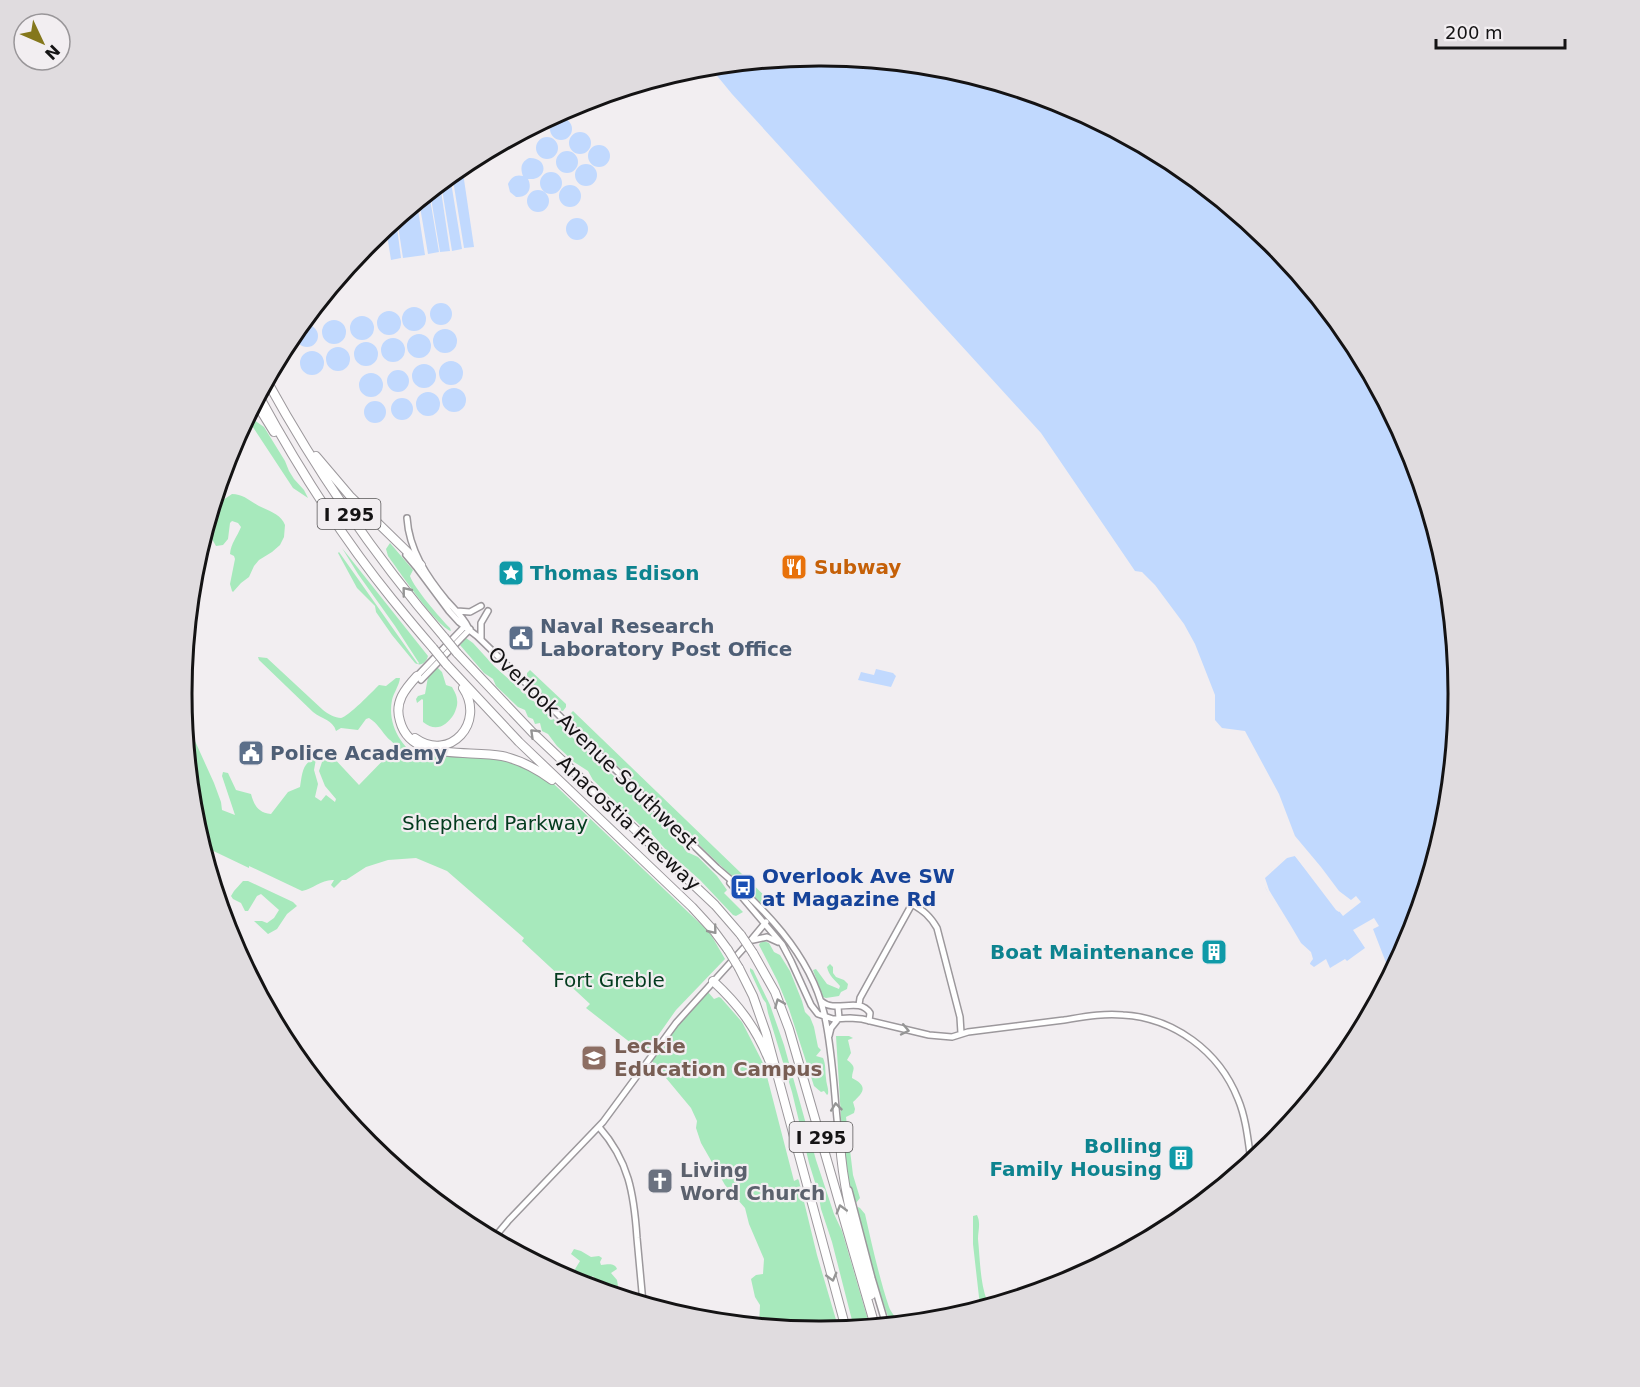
<svg xmlns="http://www.w3.org/2000/svg" width="1640" height="1387" viewBox="0 0 1640 1387" font-family="'DejaVu Sans',sans-serif">
<rect width="100%" height="100%" fill="#f2eef1"/>
<!-- green -->
<path fill="#a7e9bc" d="M250 412 254 420 264 427 285 461 289 471 294 479 304 490 308 498 293 488 247 418Z
M232 494C243 494 250 501 259 506 269 511 281 514 285 525L284 537 280 545 272 552 259 560 254 566 249 577 241 583 233 592 232 591 230 584 235 559 234 556 230 554C231 543 237 537 241 527L238 523 232 521 230 523 228 539 223 545 216 546 212 539 205 535 214 506Z
M390 543 413 570 410 576C414 588 440 618 450 628L451 631C436 626 399 571 388 556L386 549Z
M342 548 428 656 427 659C424 664 420 666 415 663L392 635 376 612 375 606 357 588 338 553 339 552 418 664 419 663 395 626 358 574Z
M466 638 473 643 494 666 557 722 583 748 601 764 670 829 687 852 698 857 717 876 727 890 724 893 743 912 736 916 733 915 700 880 666 850 651 833 643 828 593 780 588 771 574 762 557 746 548 734 542 731 540 723 535 724 533 719 528 717 525 710 518 707 496 686 493 679 484 673 460 645Z
M258 657 267 658 323 710C328 714 335 718 341 718 348 717 373 691 379 685L386 686 396 678H400C399 686 394 692 392 700 387 725 402 749 423 760L437 750 516 755 534 765 710 933 725 959 676 1010 645 1054 586 1008 590 1004 522 941 524 938 447 871 416 858 388 860 366 867 346 880H342L334 888 331 885 334 880C322 879 313 889 302 891L249 866V868L203 846 194 818 185 719 214 783 221 802 222 810 235 815 222 776 223 772 228 773 236 790 251 794C254 805 258 813 271 814L288 792 300 787C302 775 302 763 315 758L316 759 314 770 318 784 315 797 321 801 326 795 335 802 336 799 325 786 319 771 322 762 328 755H331L359 785 396 747C394 742 390 741 386 736 380 729 378 724 369 718L366 719 358 730 341 728 336 731C333 720 322 719 313 712L259 660Z
M437 667 442 672 446 685 452 687C454 691 457 695 457 700 458 705 456 709 454 714 446 727 435 732 423 722V700L422 699 417 703 416 699 418 696 425 694 428 677Z
M530 670 566 704V707L563 711 559 710 527 679V673Z
M573 711 769 900 764 906 720 865 569 719 568 716Z
M243 881H248L293 902 297 906 287 914 277 929 268 934 254 921H262L267 923 274 918 279 910 261 894 257 896 248 911H245L241 903 233 899 231 896 234 891Z
M764 941 769 943 774 952 780 955 790 971 802 1001 805 1012 810 1017 814 1027 818 1047 821 1050 816 1056 823 1058C826 1065 825 1071 826 1078 826 1084 829 1088 828 1094L827 1095 824 1091 821 1092 814 1086 789 1009 777 980 759 945 760 943Z
M830 964 833 967V973L836 977 844 980 848 984 847 989 841 992 839 996 826 998 823 997 813 970 816 969 827 984 839 989 840 986C835 980 829 976 827 967Z
M750 968 753 970 770 1005 784 1045 816 1160 834 1214 842 1231 870 1327 854 1328 832 1242 821 1209 818 1192 809 1163 792 1092 768 1013 766 1003 763 999 750 971Z
M708 992 714 999 719 997 721 998 742 1022 764 1065 794 1181 798 1179 799 1181 817 1255 839 1330 820 1331 759 1325 760 1305 755 1297 751 1279 756 1275 763 1274 764 1259 749 1224 745 1208 725 1185 701 1143 696 1128 697 1121 691 1108 651 1060 666 1039Z
M836 1036H849L853 1038 848 1040 851 1053 847 1060C858 1068 852 1069 852 1078 868 1086 864 1092 853 1102L855 1109 854 1113 846 1117 853 1175 860 1198 856 1203 855 1201 849 1183 843 1150Z
M858 1207 860 1208 865 1214C872 1245 879 1277 889 1307 891 1313 897 1318 899 1324L891 1325 873 1273 856 1209Z
M977 1215C981 1223 978 1231 978 1239 980 1259 980 1282 987 1301L983 1305 980 1303 979 1297 973 1244V1216Z
M574 1249 581 1251 591 1257 599 1256 602 1258 600 1262 601 1265C607 1265 614 1262 617 1269L611 1273 617 1280 618 1286 616 1295 600 1290 603 1289V1286L598 1289 592 1287 595 1279 593 1276 588 1279 582 1275 574 1282 569 1279 580 1261 571 1254Z"/>
<!-- water -->
<path fill="#c1d9fe" d="M820 56 945 68 1064 104 1175 163 1271 243 1351 339 1410 450 1446 569 1458 694 1446 818 1409 938 1390 973 1373 929 1379 926 1374 918 1353 930 1365 948 1347 961 1345 959 1330 968 1326 959 1314 967 1310 964C1312 954 1308 951 1300 945L1266 889 1262 877 1289 856H1295L1343 916 1361 902 1356 896 1351 900 1339 891 1321 867 1295 836 1279 794 1245 731 1222 728 1215 720V695L1195 644 1184 624 1155 585 1142 572 1135 571 1041 433 732 94 709 66Z
M550 129a11 11 0 1 1 22 0a11 11 0 1 1-22 0Z
M569 143a11 11 0 1 1 22 0a11 11 0 1 1-22 0Z
M536 148a11 11 0 1 1 22 0a11 11 0 1 1-22 0Z
M588 156a11 11 0 1 1 22 0a11 11 0 1 1-22 0Z
M556 162a11 11 0 1 1 22 0a11 11 0 1 1-22 0Z
M529 158C549 157 548 181 528 179 533 189 527 198 516 197L510 192 508 184C511 177 516 174 523 176 520 168 521 162 529 158Z
M575 175a11 11 0 1 1 22 0a11 11 0 1 1-22 0Z
M462 166 474 247 464 248 452 174Z
M540 183a11 11 0 1 1 22 0a11 11 0 1 1-22 0Z
M450 176 462 249 452 251 441 183Z
M440 184 450 251 440 252 430 192Z
M559 196a11 11 0 1 1 22 0a11 11 0 1 1-22 0Z
M527 201a11 11 0 1 1 22 0a11 11 0 1 1-22 0Z
M429 193 439 252 428 254 419 201Z
M417 203 425 255 403 258 397 219Z
M566 229a11 11 0 1 1 22 0a11 11 0 1 1-22 0Z
M396 220 401 258 391 260 386 228Z
M430 314a11 11 0 1 1 22 0a11 11 0 1 1-22 0Z
M402 319a12 12 0 1 1 24 0a12 12 0 1 1-24 0Z
M377 323a12 12 0 1 1 24 0a12 12 0 1 1-24 0Z
M350 328a12 12 0 1 1 24 0a12 12 0 1 1-24 0Z
M322 332a12 12 0 1 1 24 0a12 12 0 1 1-24 0Z
M296 336a11 11 0 1 1 22 0a11 11 0 1 1-22 0Z
M433 341a12 12 0 1 1 24 0a12 12 0 1 1-24 0Z
M407 346a12 12 0 1 1 24 0a12 12 0 1 1-24 0Z
M381 350a12 12 0 1 1 24 0a12 12 0 1 1-24 0Z
M354 354a12 12 0 1 1 24 0a12 12 0 1 1-24 0Z
M326 359a12 12 0 1 1 24 0a12 12 0 1 1-24 0Z
M300 363a12 12 0 1 1 24 0a12 12 0 1 1-24 0Z
M439 373a12 12 0 1 1 24 0a12 12 0 1 1-24 0Z
M412 376a12 12 0 1 1 24 0a12 12 0 1 1-24 0Z
M387 381a11 11 0 1 1 22 0a11 11 0 1 1-22 0Z
M359 385a12 12 0 1 1 24 0a12 12 0 1 1-24 0Z
M442 400a12 12 0 1 1 24 0a12 12 0 1 1-24 0Z
M416 404a12 12 0 1 1 24 0a12 12 0 1 1-24 0Z
M391 409a11 11 0 1 1 22 0a11 11 0 1 1-22 0Z
M364 412a11 11 0 1 1 22 0a11 11 0 1 1-22 0Z
M876 669 893 673 896 676 891 687 858 680 861 672 874 675Z"/>
<!-- pier -->
<path fill="#f2eef1" d="M1290 854H1294L1301 861 1337 907 1341 910 1339 912 1336 910 1295 856 1287 858 1265 878 1269 890 1291 926 1301 943 1311 952 1313 959 1310 963 1309 954 1299 945 1270 897 1262 881V876L1264 873 1268 872Z"/>
<g fill="none" stroke-linecap="round" stroke-linejoin="round">
<!-- minor casing -->
<g stroke="#9c989c" stroke-width="8">
<path id="minor" d="M407 518C409 550 427 577 447 601 455 610 463 617 468 627
M406 555 417 568 449 611 459 622 477 636 717 868C762 906 810 953 824 1013 834 1056 834 1102 840 1145
M457 611 470 612 481 606
M481 639V623L488 611
M417 676 466 625
M421 680 470 629
M730 883 782 944 791 961 811 1005 818 1014 833 1019 850 1018 862 1019 929 1035 952 1037 968 1032C1000 1028 1032 1024 1064 1020 1083 1017 1103 1013 1123 1015 1174 1018 1219 1051 1238 1099 1246 1118 1248 1140 1251 1161
M753 940 767 937 778 942
M821 1001C835 1014 859 996 870 1013L869 1021
M859 1005 860 998 912 904C924 911 930 916 937 928L960 1017 961 1033
M829 1036 831 1028 839 1018 838 1007
M599 1127C629 1161 634 1194 637 1238 639 1260 641 1282 643 1303
M849 1190 872 1278 886 1325
M493 1239 509 1220 603 1122 676 1023 751 940 766 922"/>
</g>
<!-- highway casing -->
<g stroke="#9c989c" stroke-width="10">
<path id="highway" d="M267 381C317 472 376 558 444 637
M259 396C297 466 341 536 392 599 405 615 419 632 433 648
M256 403 274 432
M316 456 350 496 421 565
M457 653 532 732 715 905 741 935
M446 664 519 742 692 907 714 931 728 950
M417 676C405 689 394 702 400 721 411 763 469 749 502 756 520 760 537 769 552 780
M415 738C450 763 486 722 463 688
M753 953 775 992 789 1029 875 1326
M739 968 753 996 766 1033 846 1329
M713 981C739 1005 756 1028 769 1060
M840 1142C843 1194 859 1245 871 1295"/>
</g>
<!-- minor -->
<use href="#minor" stroke="#fff" stroke-width="5"/>
<!-- highway -->
<use href="#highway" stroke="#fff" stroke-width="8"/>
<!-- highway-bridge casing -->
<g stroke="#9c989c" stroke-width="10" stroke-linecap="butt">
<path id="highway-bridge" d="M444 637 457 653
M433 648 446 664
M741 935 753 953
M728 950 739 968"/>
</g>
<!-- highway-bridge -->
<use href="#highway-bridge" stroke="#fff" stroke-width="8"/>
</g>
<!-- one-way arrows -->
<defs><path id="oneway-chevron" d="M-2-3.5L2.5 0L-2 3.5" fill="none" stroke-width="1.6" stroke-linecap="round" stroke-linejoin="round" transform="scale(1.5)"/></defs>
<g stroke="#959595">
<use href="#oneway-chevron" transform="translate(406 591) rotate(-129)"/>
<use href="#oneway-chevron" transform="translate(534 733) rotate(-136)"/>
<use href="#oneway-chevron" transform="translate(713 930) rotate(51)"/>
<use href="#oneway-chevron" transform="translate(779 1003) rotate(-112)"/>
<use href="#oneway-chevron" transform="translate(905 1030) rotate(12)"/>
<use href="#oneway-chevron" transform="translate(836 1107) rotate(-96)"/>
<use href="#oneway-chevron" transform="translate(841 1209) rotate(-106)"/>
<use href="#oneway-chevron" transform="translate(832 1277) rotate(75)"/>
</g>
<!-- icons -->
<defs>
<g id="restaurant-square" transform="scale(1.35)"><rect x="-9" y="-9" width="18" height="18" rx="4" fill="#e8710a" stroke="#f2eef1"/><path d="M-5-6h1v4h1v-4h1v4h1v-4h1v5L-1.5 .5V6h-2V.5L-5-1ZM5-6V6H3V1.5H1.5Q1.5-4 5-6Z" fill="#fff"/></g>
<g id="sight-square" transform="scale(1.35)"><rect x="-9" y="-9" width="18" height="18" rx="4" fill="#0f9aa8" stroke="#f2eef1"/><path d="M0-6L1.8-2.2L6-1.7L2.9 1.2L3.7 5.4L0 3.3L-3.7 5.4L-2.9 1.2L-6-1.7L-1.8-2.2Z" fill="#fff"/></g>
<g id="civic-square" transform="scale(1.35)"><rect x="-9" y="-9" width="18" height="18" rx="4" fill="#5c6f8a" stroke="#f2eef1"/><path d="M-.6-6.5H3V-4.5H.6V-3L4-1V1h2V6H-6V1h2V-1L-.6-3ZM-1.2 2.5V6h2.4V2.5Z" fill="#fff"/></g>
<g id="bus-square" transform="scale(1.35)"><rect x="-9" y="-9" width="18" height="18" rx="4" fill="#1a4fb4" stroke="#f2eef1"/><path d="M-5-6H5V4H4V6H2V4H-2V6H-4V4H-5ZM-3.5-4V0h7V-4ZM-3.5 1.2v1.5H-2V1.2ZM2 1.2v1.5H3.5V1.2Z" fill="#fff"/></g>
<g id="building-square" transform="scale(1.35)"><rect x="-9" y="-9" width="18" height="18" rx="4" fill="#0f9aa8" stroke="#f2eef1"/><path d="M-4-6H4V6H1V3H-1V6H-4ZM-2.5-4.3h1.7v1.8h-1.7ZM.8-4.3h1.7v1.8H.8ZM-2.5-1h1.7V.8h-1.7ZM.8-1h1.7V.8H.8Z" fill="#fff"/></g>
<g id="school-square" transform="scale(1.35)"><rect x="-9" y="-9" width="18" height="18" rx="4" fill="#8d6e63" stroke="#f2eef1"/><path d="M0-5L7-2L0 1L-7-2ZM-4 1L0 2.5L4 1V4Q0 6-4 4Z" fill="#fff"/></g>
<g id="church-square" transform="scale(1.35)"><rect x="-9" y="-9" width="18" height="18" rx="4" fill="#6b7280" stroke="#f2eef1"/><path d="M-1.2-6h2.4v3.5h3.3v2.4h-3.3V6h-2.4V-.1h-3.3v-2.4h3.3Z" fill="#fff"/></g>
</defs>
<g fill-rule="evenodd">
<use href="#restaurant-square" x="794" y="567"/>
<use href="#sight-square" x="511" y="573"/>
<use href="#civic-square" x="521" y="638"/>
<use href="#civic-square" x="251" y="753"/>
<use href="#bus-square" x="743" y="887"/>
<use href="#building-square" x="1214" y="952"/>
<use href="#school-square" x="594" y="1058"/>
<use href="#building-square" x="1181" y="1158"/>
<use href="#church-square" x="660" y="1181"/>
</g>
<g text-anchor="middle" dominant-baseline="central" stroke-width="4.5" stroke-linejoin="round" paint-order="stroke">
<!-- shield labels -->
<g fill="#f2eef1" stroke="#575556" stroke-width="1.5">
<rect x="317.5" y="499" width="63" height="30" rx="4.5"/>
<rect x="789.5" y="1122" width="63" height="30" rx="4.5"/>
</g>
<g font-size="18" font-weight="bold" fill="#141314">
<text x="349" y="514">I 295</text>
<text x="821" y="1137">I 295</text>
</g>
<!-- food labels -->
<g font-size="20" font-weight="bold" fill="#c56008" stroke="#f2eef1" text-anchor="start">
<text x="814" y="567">Subway</text>
</g>
<!-- culture labels -->
<g font-size="20" font-weight="bold" fill="#0d838f" stroke="#f2eef1" text-anchor="end">
<text x="530" y="573" text-anchor="start">Thomas Edison</text>
<text x="1194" y="952">Boat Maintenance</text>
<text x="1162" y="1146">Bolling<tspan x="1162" dy="23">Family Housing</tspan></text>
</g>
<!-- service labels -->
<g font-size="20" font-weight="bold" fill="#4e5e75" stroke="#f2eef1" text-anchor="start">
<text x="540" y="626">Naval Research<tspan x="540" dy="23">Laboratory Post Office</tspan></text>
<text x="270" y="753">Police Academy</text>
</g>
<!-- street labels -->
<g font-size="20" fill="#141314" stroke="#f2eef1">
<text transform="translate(593 748) rotate(44)">Overlook Avenue Southwest</text>
<text transform="translate(629 823) rotate(43)">Anacostia Freeway</text>
</g>
<!-- park labels -->
<g font-size="20" fill="#033b1e" stroke="#f2eef1">
<text x="495" y="823">Shepherd Parkway</text>
<text x="609" y="980">Fort Greble</text>
</g>
<!-- transit labels -->
<g font-size="20" font-weight="bold" fill="#164399" stroke="#f2eef1" text-anchor="start">
<text x="762" y="876">Overlook Ave SW<tspan x="762" dy="23">at Magazine Rd</tspan></text>
</g>
<!-- education labels -->
<g font-size="20" font-weight="bold" fill="#785e54" stroke="#f2eef1" text-anchor="start">
<text x="614" y="1046">Leckie<tspan x="614" dy="23">Education Campus</tspan></text>
</g>
<!-- worship labels -->
<g font-size="20" font-weight="bold" fill="#5b616d" stroke="#f2eef1" text-anchor="start">
<text x="680" y="1170">Living<tspan x="680" dy="23">Word Church</tspan></text>
</g>
</g>
<!-- crop -->
<path d="M0 0H1640V1387H0ZM819 66H821A627 627 0 0 1 1448 693V694A627 627 0 0 1 821 1321H819A627 627 0 0 1 192 694V693A627 627 0 0 1 819 66Z" fill="#e0dcdf" fill-rule="evenodd"/>
<path fill="none" stroke="#141314" stroke-width="3" d="M819 66H821A627 627 0 0 1 1448 693V694A627 627 0 0 1 821 1321H819A627 627 0 0 1 192 694V693A627 627 0 0 1 819 66Z"/>
<!-- north arrow -->
<g transform="translate(42 42) rotate(134)"><circle r="28" fill="#f2eef1" stroke="#999699" stroke-width="1.5"/>
<path d="M0-4.5L10 22L0 15L-10 22Z" fill="#84771b"/>
<text y="-9" font-size="16" font-weight="bold" text-anchor="middle" fill="#141314">N</text>
</g>
<!-- scale -->
<path d="M1436 39v9h129v-9" fill="none" stroke="#141314" stroke-width="3"/>
<text x="1445" y="39" font-size="18" fill="#141314" stroke="#f2eef1" stroke-width="4.5" paint-order="stroke">200 m</text>
</svg>
